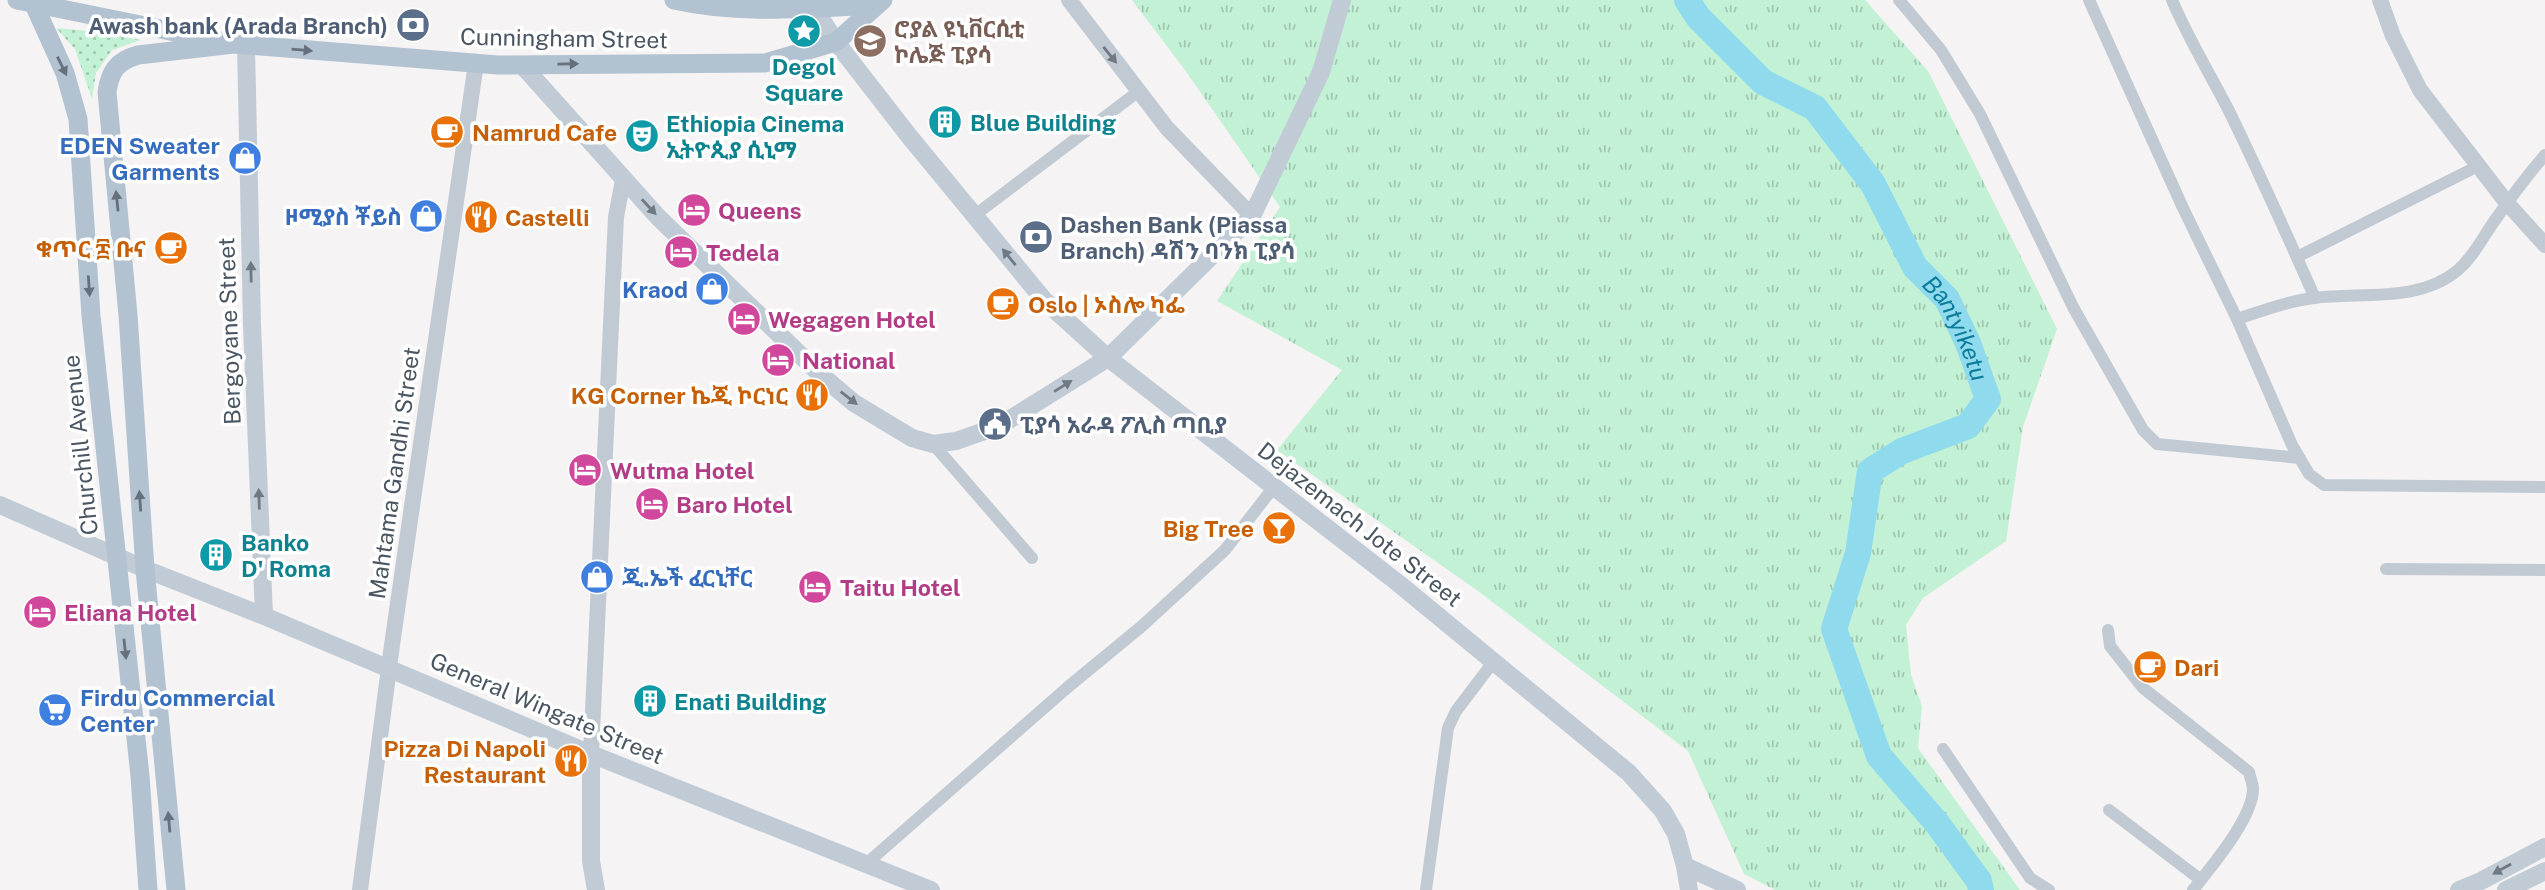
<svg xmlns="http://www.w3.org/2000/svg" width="2545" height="890" viewBox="0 0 2545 890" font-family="'Public Sans','Noto Sans Ethiopic',sans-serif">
<defs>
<pattern id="grass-dots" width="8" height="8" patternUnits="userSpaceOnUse" patternTransform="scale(1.75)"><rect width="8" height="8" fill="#c3f1d5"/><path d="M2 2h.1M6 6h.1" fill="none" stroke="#a0c6b0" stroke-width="1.8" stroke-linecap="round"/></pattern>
<pattern id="park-tufts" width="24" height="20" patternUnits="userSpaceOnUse" patternTransform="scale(1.75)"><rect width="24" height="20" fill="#c3f1d5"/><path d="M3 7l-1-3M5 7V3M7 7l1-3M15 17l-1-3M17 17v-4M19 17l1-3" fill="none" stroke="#a0c6b0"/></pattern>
</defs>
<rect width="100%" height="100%" fill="#f5f3f3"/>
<!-- grass -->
<path fill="url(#grass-dots)" d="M56 28 100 32 141 40 112 50 96 73 92 99 75 49Z"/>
<!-- park -->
<path fill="url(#park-tufts)" d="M1132 0H1865L1928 71 2057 329 2023 427 2006 541 1923 598 1906 625 1911 675 1922 706 1918 748 2020 890H1775L1744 874 1688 751 1478 591 1277 450 1342 370 1217 301 1280 207 1185 70Z"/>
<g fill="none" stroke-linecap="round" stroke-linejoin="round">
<!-- river -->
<path stroke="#90daee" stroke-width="26" id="s1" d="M1687 0 1698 17 1763 82 1815 108 1873 184 1915 267 1947 299 1968 343 1988 399 1968 426 1902 451 1870 471 1858 553 1834 629 1879 756 1936 822 1979 881 1981 890"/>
<!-- minor -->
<path stroke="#c1cad2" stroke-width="12" d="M1899 0 1941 50 1980 114 2073 307 2143 430 2157 444 2300 458
M2089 0 2183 208 2237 319 2292 445 2309 474 2324 485 2545 487
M2172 0C2188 38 2210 74 2229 111 2259 172 2287 235 2315 298
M975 215 1139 91
M2297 257 2478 166
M2237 319C2262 311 2288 301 2314 298 2362 292 2419 303 2458 270 2473 257 2482 239 2493 223 2509 200 2526 177 2545 155
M933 444 1032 558
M2386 569 2545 570
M2108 630 2110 646 2143 688 2249 772C2250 777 2253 784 2253 789 2253 818 2211 867 2193 890
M1943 749 2030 878 2049 890
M2109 810 2201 880
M866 864 1068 687 1142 626 1225 550 1273 488
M1426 890 1448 728 1456 711 1494 661"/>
<!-- tertiary -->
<path stroke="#c1cad2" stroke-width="16" d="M1069 0 1167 128 1252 216
M2380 0 2393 36 2420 90 2507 203 2545 245
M591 754 616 217 623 180
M360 890 392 645 476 63"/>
<!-- secondary -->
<path stroke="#c1cbd6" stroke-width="18" d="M809 0 836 42 909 136 1044 300 1108 358 1398 583 1629 773 1663 811 1676 834 1685 866 1689 890
M246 45 252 325 264 616
M522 65 658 217 822 376 854 403 912 438 933 444 956 441 999 426 1108 358 1252 216 1321 72 1342 0
M0 505 145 569 264 616 591 754 931 890
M591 754V861L596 890
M1685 866 1737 890
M2459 890 2481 881 2545 847
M2506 890 2545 871"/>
<!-- primary -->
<path stroke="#b3c2d1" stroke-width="19" d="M17 0 234 44 498 65 765 63 836 42 883 0
M32 0 65 73 78 119 91 316 140 776 148 890
M674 0C740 15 809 8 877 5
M176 890 145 569 128 315 107 92C110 71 117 61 138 55L234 44"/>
</g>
<!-- one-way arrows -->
<defs><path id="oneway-solid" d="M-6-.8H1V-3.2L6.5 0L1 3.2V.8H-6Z" transform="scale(1.75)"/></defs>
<g fill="#64717d">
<use href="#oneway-solid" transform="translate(302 50) rotate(5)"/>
<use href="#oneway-solid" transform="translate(568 64) rotate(-1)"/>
<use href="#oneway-solid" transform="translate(62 66) rotate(64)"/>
<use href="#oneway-solid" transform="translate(117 201) rotate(-96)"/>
<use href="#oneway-solid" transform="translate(89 286) rotate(86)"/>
<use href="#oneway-solid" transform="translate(140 501) rotate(-94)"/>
<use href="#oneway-solid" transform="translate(125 649) rotate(84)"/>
<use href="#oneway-solid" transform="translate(169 822) rotate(-95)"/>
</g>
<use fill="#6e7983" href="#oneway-solid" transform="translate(1110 55) rotate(51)"/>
<g fill="#6e7984">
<use href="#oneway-solid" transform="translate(649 207) rotate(47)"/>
<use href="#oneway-solid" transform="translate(1009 257) rotate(-129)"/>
<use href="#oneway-solid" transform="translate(251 272) rotate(-91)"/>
<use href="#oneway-solid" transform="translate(1063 386) rotate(-32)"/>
<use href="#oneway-solid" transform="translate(849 398) rotate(38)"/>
<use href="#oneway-solid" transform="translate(259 499) rotate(-92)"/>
<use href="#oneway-solid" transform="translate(2502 869) rotate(151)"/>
</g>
<!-- icons -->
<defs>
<g id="bank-disc" transform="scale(1.75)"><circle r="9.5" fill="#5c6f8a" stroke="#fff"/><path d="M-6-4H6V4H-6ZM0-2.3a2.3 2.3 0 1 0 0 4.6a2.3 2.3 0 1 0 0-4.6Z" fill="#fff"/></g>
<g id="sight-disc" transform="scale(1.75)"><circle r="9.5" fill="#0f9aa8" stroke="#fff"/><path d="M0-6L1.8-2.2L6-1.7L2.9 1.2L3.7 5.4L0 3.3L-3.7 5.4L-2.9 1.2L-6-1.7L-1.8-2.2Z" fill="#fff"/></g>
<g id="university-disc" transform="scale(1.75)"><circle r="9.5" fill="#8d6e63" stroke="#fff"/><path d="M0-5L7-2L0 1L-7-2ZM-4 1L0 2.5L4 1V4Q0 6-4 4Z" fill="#fff"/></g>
<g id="building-disc" transform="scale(1.75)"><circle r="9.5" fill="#0f9aa8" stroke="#fff"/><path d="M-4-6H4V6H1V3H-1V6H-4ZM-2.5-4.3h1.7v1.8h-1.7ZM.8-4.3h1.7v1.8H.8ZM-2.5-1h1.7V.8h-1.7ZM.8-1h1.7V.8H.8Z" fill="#fff"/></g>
<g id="cafe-disc" transform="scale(1.75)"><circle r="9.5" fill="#e8710a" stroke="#fff"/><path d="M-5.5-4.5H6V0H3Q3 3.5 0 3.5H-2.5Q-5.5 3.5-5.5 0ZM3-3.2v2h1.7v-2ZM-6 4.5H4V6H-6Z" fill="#fff"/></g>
<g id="theatre-disc" transform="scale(1.75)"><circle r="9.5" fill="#0f9aa8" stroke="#fff"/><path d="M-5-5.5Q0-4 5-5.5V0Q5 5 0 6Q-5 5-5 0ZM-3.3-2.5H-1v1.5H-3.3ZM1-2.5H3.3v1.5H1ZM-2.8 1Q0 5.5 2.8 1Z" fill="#fff"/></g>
<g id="shop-disc" transform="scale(1.75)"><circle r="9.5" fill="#3f7fe0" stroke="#fff"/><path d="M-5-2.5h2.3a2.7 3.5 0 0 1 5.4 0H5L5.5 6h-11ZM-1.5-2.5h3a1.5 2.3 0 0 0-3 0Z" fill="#fff"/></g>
<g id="hotel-disc" transform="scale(1.75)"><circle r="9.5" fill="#d1479c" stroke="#fff"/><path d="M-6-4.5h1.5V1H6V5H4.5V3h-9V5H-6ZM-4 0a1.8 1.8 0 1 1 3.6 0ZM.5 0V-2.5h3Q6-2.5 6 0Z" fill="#fff"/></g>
<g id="restaurant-disc" transform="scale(1.75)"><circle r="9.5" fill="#e8710a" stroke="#fff"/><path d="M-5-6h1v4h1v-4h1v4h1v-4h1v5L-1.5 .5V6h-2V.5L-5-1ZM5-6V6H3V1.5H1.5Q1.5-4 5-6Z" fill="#fff"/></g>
<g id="civic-disc" transform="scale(1.75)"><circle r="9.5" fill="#5c6f8a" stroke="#fff"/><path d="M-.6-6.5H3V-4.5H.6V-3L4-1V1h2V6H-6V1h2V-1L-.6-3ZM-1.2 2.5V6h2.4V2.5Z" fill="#fff"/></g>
<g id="bar-disc" transform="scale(1.75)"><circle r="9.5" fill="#e8710a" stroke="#fff"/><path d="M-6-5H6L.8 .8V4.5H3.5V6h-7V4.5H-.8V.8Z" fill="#fff"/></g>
<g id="supermarket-disc" transform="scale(1.75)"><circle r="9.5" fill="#3f7fe0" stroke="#fff"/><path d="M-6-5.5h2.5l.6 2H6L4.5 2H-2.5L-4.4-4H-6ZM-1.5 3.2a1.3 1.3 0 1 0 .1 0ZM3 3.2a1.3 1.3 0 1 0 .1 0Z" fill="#fff"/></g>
</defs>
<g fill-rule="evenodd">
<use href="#bank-disc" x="413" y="25"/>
<use href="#sight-disc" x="804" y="31"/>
<use href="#university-disc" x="870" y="41"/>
<use href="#building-disc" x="945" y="122"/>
<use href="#cafe-disc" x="447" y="132"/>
<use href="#theatre-disc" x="642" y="136"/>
<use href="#shop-disc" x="245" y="158"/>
<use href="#hotel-disc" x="694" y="210"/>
<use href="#shop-disc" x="426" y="216"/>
<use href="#restaurant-disc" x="481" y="217"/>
<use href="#bank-disc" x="1036" y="237"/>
<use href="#cafe-disc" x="171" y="248"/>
<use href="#hotel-disc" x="681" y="252"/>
<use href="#shop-disc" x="712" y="289"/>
<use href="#cafe-disc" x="1003" y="304"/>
<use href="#hotel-disc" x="744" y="319"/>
<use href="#hotel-disc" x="778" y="360"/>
<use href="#restaurant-disc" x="812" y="395"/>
<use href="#civic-disc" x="995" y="424"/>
<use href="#hotel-disc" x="585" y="470"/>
<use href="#hotel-disc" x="652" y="504"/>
<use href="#bar-disc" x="1279" y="528"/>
<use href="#building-disc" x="216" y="555"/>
<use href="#shop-disc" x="597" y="577"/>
<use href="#hotel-disc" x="815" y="587"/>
<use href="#hotel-disc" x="40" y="612"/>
<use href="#cafe-disc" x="2150" y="667"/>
<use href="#building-disc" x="650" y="701"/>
<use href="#supermarket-disc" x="55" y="710"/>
<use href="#restaurant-disc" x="571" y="761"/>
</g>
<g text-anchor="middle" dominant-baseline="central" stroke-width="7" stroke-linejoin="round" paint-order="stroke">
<!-- service labels -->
<g font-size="23" font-weight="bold" fill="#4e5e75" stroke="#fff" text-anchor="start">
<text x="388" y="25" text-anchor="end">Awash bank (Arada Branch)</text>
<text x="1060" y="224">Dashen Bank (Piassa<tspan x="1060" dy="26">Branch) ዳሽን ባንክ ፒያሳ</tspan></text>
<text x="1020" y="424">ፒያሳ አራዳ ፖሊስ ጣቢያ</text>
</g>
<!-- education labels -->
<g font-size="23" font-weight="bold" fill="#785e54" stroke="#fff" text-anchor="start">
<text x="894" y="28">ሮያል ዩኒቨርሲቲ<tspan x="894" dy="26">ኮሌጅ ፒያሳ</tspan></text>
</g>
<!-- street labels -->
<g font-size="23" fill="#4a5661" stroke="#fff">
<text transform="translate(564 38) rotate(1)">Cunningham Street</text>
<text transform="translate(229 331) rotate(-92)">Bergoyane Street</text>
<text transform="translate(80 445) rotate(-96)">Churchill Avenue</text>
<text transform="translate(394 473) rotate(-82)">Mahtama Gandhi Street</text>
<text transform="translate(1360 524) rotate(38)">Dejazemach Jote Street</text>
<text transform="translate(547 708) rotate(23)">General Wingate Street</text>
</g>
<!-- culture labels -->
<g font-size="23" font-weight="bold" fill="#0d838f" stroke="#fff" text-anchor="start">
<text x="804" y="66" text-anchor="middle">Degol<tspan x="804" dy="26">Square</tspan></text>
<text x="970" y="122">Blue Building</text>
<text x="666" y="123">Ethiopia Cinema<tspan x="666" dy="26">ኢትዮጲያ ሲኒማ</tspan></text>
<text x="241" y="542">Banko<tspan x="241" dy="26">D' Roma</tspan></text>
<text x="674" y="701">Enati Building</text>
</g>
<!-- food labels -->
<g font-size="23" font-weight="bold" fill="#c56008" stroke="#fff" text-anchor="start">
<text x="472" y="132">Namrud Cafe</text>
<text x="505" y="217">Castelli</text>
<text x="146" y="248" text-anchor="end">ቁጥር ፰ ቡና</text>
<text x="1028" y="304">Oslo | ኦስሎ ካፌ</text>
<text x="788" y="395" text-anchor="end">KG Corner ኬጂ ኮርነር</text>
<text x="1254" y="528" text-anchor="end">Big Tree</text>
<text x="2174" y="667">Dari</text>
<text x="546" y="748" text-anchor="end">Pizza Di Napoli<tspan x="546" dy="26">Restaurant</tspan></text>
</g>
<!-- shop labels -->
<g font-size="23" font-weight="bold" fill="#366cbe" stroke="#fff" text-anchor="end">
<text x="220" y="145">EDEN Sweater<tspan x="220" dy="26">Garments</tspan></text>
<text x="402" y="216">ዞሚያስ ቾይስ</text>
<text x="688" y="289">Kraod</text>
<text x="622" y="577" text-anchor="start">ጂ.ኤች ፈርኒቸር</text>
<text x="80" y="697" text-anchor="start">Firdu Commercial<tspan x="80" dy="26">Center</tspan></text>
</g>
<!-- hotel labels -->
<g font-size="23" font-weight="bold" fill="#b23c85" stroke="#fff" text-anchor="start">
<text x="718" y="210">Queens</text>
<text x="706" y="252">Tedela</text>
<text x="768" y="319">Wegagen Hotel</text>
<text x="802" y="360">National</text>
<text x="610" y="470">Wutma Hotel</text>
<text x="676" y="504">Baro Hotel</text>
<text x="840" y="587">Taitu Hotel</text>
<text x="64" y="612">Eliana Hotel</text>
</g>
<!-- water labels -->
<g font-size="24" font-style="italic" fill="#0c7c9b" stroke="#fff">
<text stroke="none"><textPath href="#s1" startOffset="434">Bantyiketu</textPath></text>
</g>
</g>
</svg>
